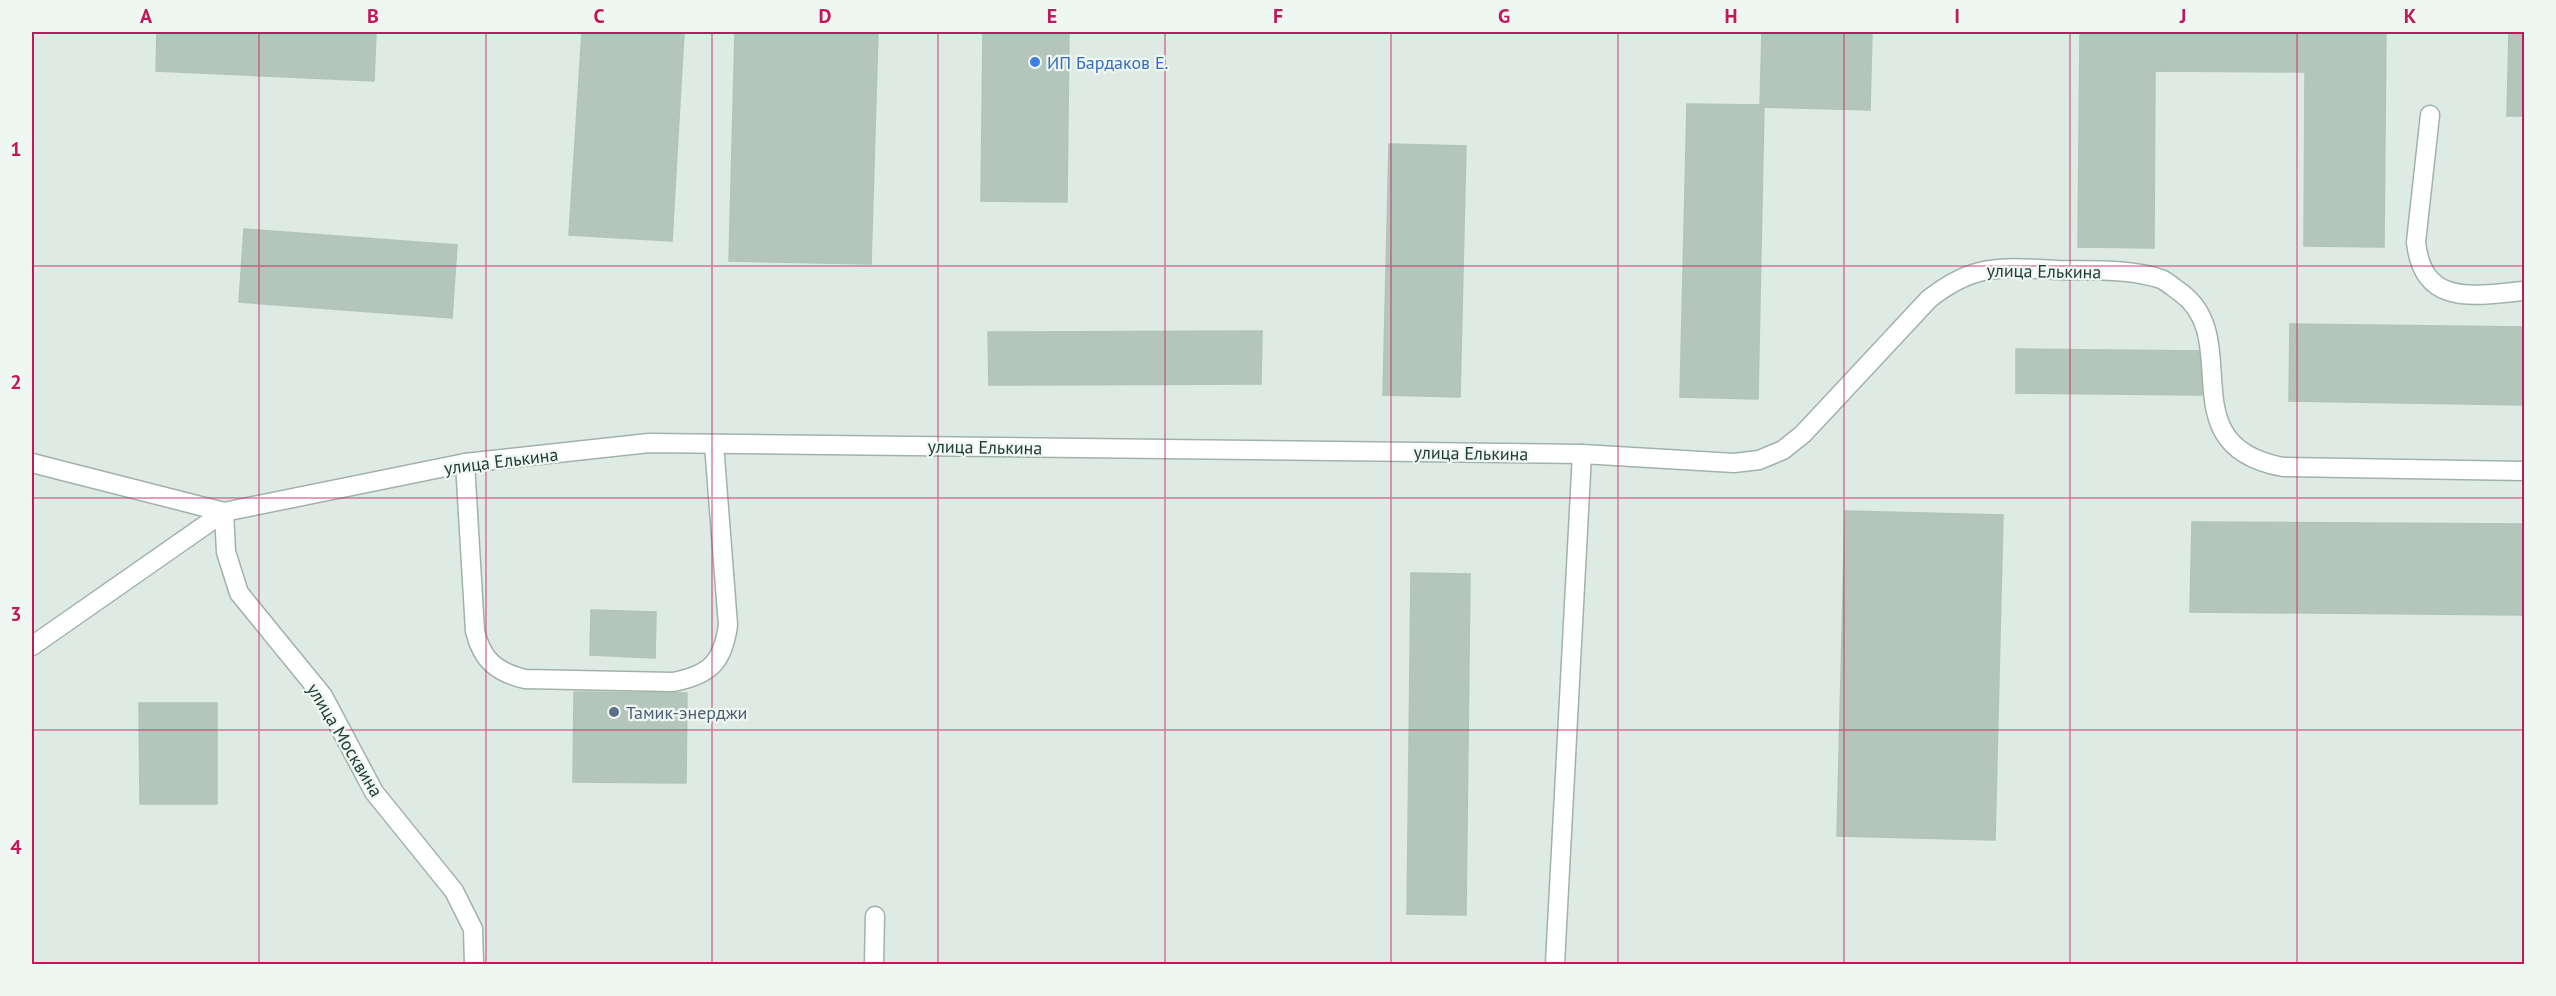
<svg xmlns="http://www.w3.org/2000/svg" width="2556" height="996" viewBox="0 0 2556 996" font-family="'PT Sans',sans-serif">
<rect width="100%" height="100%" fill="#deeae4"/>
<!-- building -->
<path fill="#b4c5bc" stroke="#b1c4ba" stroke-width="1.5" d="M157 32H376L374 81 156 71Z
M582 32H684L672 241 569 235Z
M735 32H878L871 264 729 261Z
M983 32H1069L1067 202 981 201Z
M1762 32H1872L1870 110 1760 107Z
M2080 32H2386L2384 247 2304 246 2305 72 2155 71 2154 248 2078 247Z
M2509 32H2524V116H2507Z
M1687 104 1764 105 1758 399 1680 397Z
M1389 144 1466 146 1460 397 1383 395Z
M244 229 457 245 452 318 239 302Z
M2290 324 2524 327V405L2289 401Z
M1262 331 1261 384 989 385 988 332Z
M2016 349 2203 351 2202 395 2016 393Z
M1845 511 2003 515 1995 840 1837 836Z
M2192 522 2524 524V615L2190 612Z
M1411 573 1470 574 1466 915 1407 914Z
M591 610 656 612 655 658 590 655Z
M574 692 687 693 686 783 573 782Z
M139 703H217V804H140Z"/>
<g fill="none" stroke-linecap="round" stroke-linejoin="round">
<!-- service casing -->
<g stroke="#a1b2ab" stroke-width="21">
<path id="service" d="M2430 115 2416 242C2423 308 2475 295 2524 291
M465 463 475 631C482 660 496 672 525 679L673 682C710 675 723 662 728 625L714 444
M1555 964 1582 454"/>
</g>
<!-- minor casing -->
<g stroke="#a1b2ab" stroke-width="21">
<path id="minor" d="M32 463 224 512 465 463 649 443 1582 454 1734 463 1759 460 1783 450 1803 434 1929 299C1974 263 2002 267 2057 270 2090 271 2129 268 2161 279 2168 282 2174 288 2180 292 2246 339 2167 446 2283 467L2524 471
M224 512 226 552 239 593 323 696 374 792 454 891 473 929 474 964
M32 646 224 512
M874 964 875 916"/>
</g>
<!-- service -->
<use href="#service" stroke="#fff" stroke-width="18"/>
<!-- minor -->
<use href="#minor" stroke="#fff" stroke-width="18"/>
</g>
<!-- grid -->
<path fill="none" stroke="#c2185b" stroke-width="1.5" stroke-opacity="0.55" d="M259 32V964M486 32V964M712 32V964M938 32V964M1165 32V964M1391 32V964M1618 32V964M1844 32V964M2070 32V964M2297 32V964M32 266H2524M32 498H2524M32 730H2524"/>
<!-- markers -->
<circle fill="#3f7fe0" stroke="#eff7f2" stroke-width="2" cx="1035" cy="62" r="6"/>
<circle fill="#5c6f8a" stroke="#eff7f2" stroke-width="2" cx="614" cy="712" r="6"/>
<g text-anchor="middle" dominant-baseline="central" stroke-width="4.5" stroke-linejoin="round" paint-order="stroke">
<!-- shop labels -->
<g font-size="18" fill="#366cbe" stroke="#eff7f2" text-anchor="start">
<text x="1047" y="62">ИП Бардаков Е.</text>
</g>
<!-- street labels -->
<g font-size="18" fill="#1f3a31" stroke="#eff7f2">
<text transform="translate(2044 271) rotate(1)">улица Елькина</text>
<text transform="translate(985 447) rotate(1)">улица Елькина</text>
<text transform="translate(1471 453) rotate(1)">улица Елькина</text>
<text transform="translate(501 461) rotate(-7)">улица Елькина</text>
<text transform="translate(345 740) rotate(59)">улица Москвина</text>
</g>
<!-- service labels -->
<g font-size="18" fill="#4e5e75" stroke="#eff7f2" text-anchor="start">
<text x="626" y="712">Тамик-энерджи</text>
</g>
</g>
<!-- border -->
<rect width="2556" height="996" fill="none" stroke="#eff7f2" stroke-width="66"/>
<rect x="33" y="33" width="2490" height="930" fill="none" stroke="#c2185b" stroke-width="2"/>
<g font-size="20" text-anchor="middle" font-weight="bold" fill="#c2185b">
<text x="146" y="23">A</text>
<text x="373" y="23">B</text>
<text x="599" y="23">C</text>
<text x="825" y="23">D</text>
<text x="1052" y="23">E</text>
<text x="1278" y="23">F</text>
<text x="1504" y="23">G</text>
<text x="1731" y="23">H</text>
<text x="1957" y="23">I</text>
<text x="2183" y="23">J</text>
<text x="2410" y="23">K</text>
<text x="16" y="156">1</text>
<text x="16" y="389">2</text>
<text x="16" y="621">3</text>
<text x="16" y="854">4</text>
</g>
</svg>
